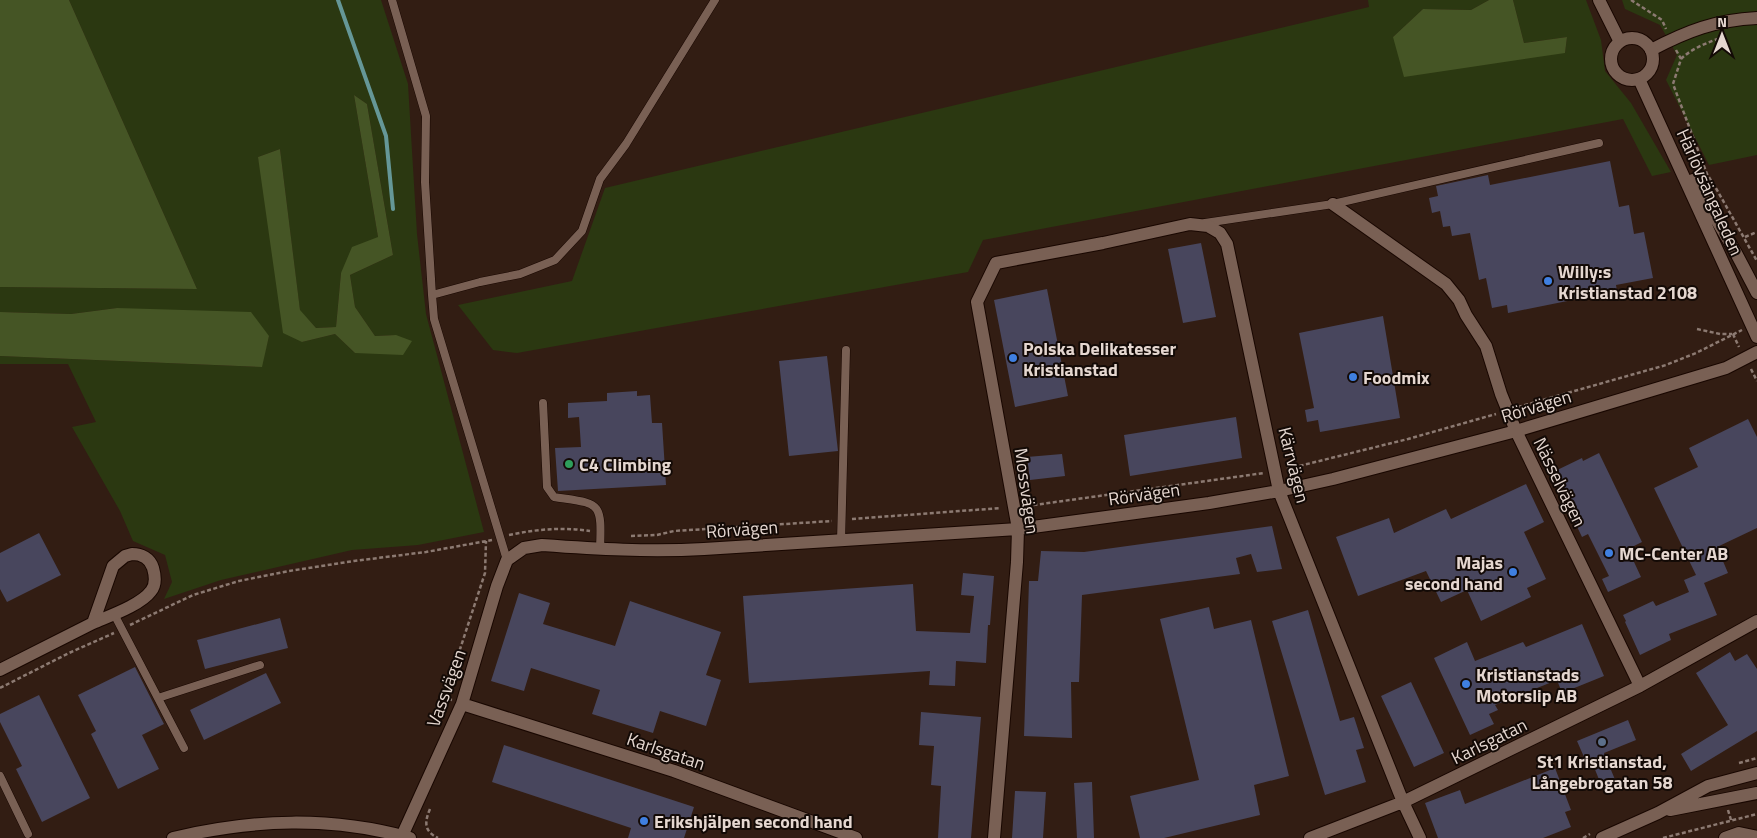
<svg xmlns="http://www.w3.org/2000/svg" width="1757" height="838" viewBox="0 0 1757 838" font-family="'Titillium Web',sans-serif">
<rect width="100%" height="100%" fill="#321d13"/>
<!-- green -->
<path fill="#2b3811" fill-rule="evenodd" d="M69 0H381L408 84 417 234 426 314 484 532 418 545 352 550 221 580 164 599 172 582 165 555 133 541 120 511 72 427 96 422 68 364H0V356L261 367 269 336 117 308 71 314 0 312V287L197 289ZM354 95 367 104 393 255 350 275 355 307 375 336 396 335 355 353 335 334 302 342 258 157 280 149 300 311 316 328 336 327 341 273 378 237Z
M1368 0H1489L1471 10 1423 9 1393 37 1565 53 1567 37 1524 43 1513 0H1586L1601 40 1605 71 1631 103 1671 172 1652 176 1623 119 983 240 968 272 517 353 493 350 458 305 572 281 605 188 1369 7Z
M1622 0H1757V155L1709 165 1666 80 1677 55 1660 25 1625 9Z"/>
<!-- forest -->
<path fill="#455525" d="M0 0H69L197 289 0 287Z
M1489 0H1513L1524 43 1567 37 1565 53 1404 77 1393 37 1423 9 1471 10Z
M354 95 367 104 393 255 350 275 355 307 375 336 396 335 412 341 403 355 355 353 335 334 302 342 283 333 258 157 280 149 300 310 316 328 336 327 341 273 352 247 378 237Z
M117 308 251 312 269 336 262 367 0 356V312L71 314Z"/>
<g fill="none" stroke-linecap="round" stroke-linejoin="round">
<!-- stream -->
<path stroke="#659797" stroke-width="4" d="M338 0 386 136 393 209"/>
</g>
<!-- building -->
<path fill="#48465d" d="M1610 161 1619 207 1629 205 1634 234 1644 232 1653 278 1616 285 1617 291 1508 313 1507 305 1492 308 1486 278 1479 280 1470 233 1452 236 1450 226 1443 227 1440 211 1432 213 1429 198 1438 196 1436 186 1488 175 1490 185Z
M1201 243 1216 317 1183 323 1168 249Z
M1047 289 1068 396 1015 407 994 300Z
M1383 316 1400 418 1320 432 1318 420 1307 422 1305 410 1314 408 1299 333Z
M827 356 838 451 789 456 779 361Z
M637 391V396L650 395 652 423H662L666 485 558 491 555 448 581 447 579 417 568 418V403L607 401V393Z
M1236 417 1242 458 1130 476 1124 435Z
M1748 419 1757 437V528L1717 547 1728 573 1704 583 1717 615 1669 634 1671 640 1640 655 1625 622 1626 621 1623 615 1653 601 1656 606 1689 592 1684 580 1696 575 1654 488 1698 467 1689 448Z
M1599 453 1642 542 1628 549 1641 577 1608 592 1602 579 1609 576 1588 534 1582 537 1551 473 1582 458 1583 461Z
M1062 454 1065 476 1030 480 1027 457Z
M1526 484 1544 522 1524 532 1546 579 1527 588 1531 597 1481 621 1467 590 1441 602 1426 571 1358 596 1336 537 1389 518 1394 533 1446 509 1451 519Z
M1272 526 1282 569 1257 572 1251 554 1236 558 1240 574 1082 595 1079 682H1071L1072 738 1024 736 1029 581H1038L1041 551 1084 552Z
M39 533 61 575 7 602 0 589V553Z
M963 573 994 576 990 625H988L986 663 956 661 955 686 929 685 930 671 749 683 743 596 913 584 916 631 970 633 974 596 961 595Z
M519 593 550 603 543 624 615 646 630 601 721 632 706 675 721 680 706 726 660 711 653 733 592 714 600 690 531 668 524 691 491 681Z
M1209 607 1214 629 1251 620 1289 776 1254 785 1260 815 1164 838H1140L1130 796 1199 780 1160 619Z
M1308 610 1340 721 1354 717 1364 748 1356 750 1366 782 1325 795 1272 621Z
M280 618 288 648 205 669 197 640Z
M1582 624 1604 676 1562 693 1557 680 1495 705 1498 710 1489 714 1494 724 1470 735 1434 658 1467 642 1475 661 1523 642 1526 647Z
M1730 652 1735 661 1747 654 1757 669V731L1691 771 1681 754 1728 725 1696 673Z
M135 667 164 724 142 735 159 769 118 789 91 734 96 731 78 695Z
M266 673 281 703 204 740 190 710Z
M1411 682 1444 753 1414 767 1381 696Z
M39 695 90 798 42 822 16 769 22 766 0 722V714Z
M921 712 981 717 971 838H938L941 786 931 785 934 746 919 745Z
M1628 720 1636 740 1604 753 1616 782 1602 787 1592 762 1587 764 1577 741Z
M504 745 694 807 684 838H628L631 828 492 782Z
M1555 768 1571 810 1565 812 1571 827 1543 838H1438L1425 803 1460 790 1465 804Z
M1092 782 1094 838H1077L1074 783Z
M1015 791 1046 792 1043 838H1012Z"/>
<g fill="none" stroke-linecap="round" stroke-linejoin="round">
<!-- lane casing -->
<g stroke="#190701" stroke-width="9">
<path id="lane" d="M392 0 426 116 425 182 432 295
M1205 223 1333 204 1599 143
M543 403 547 487 554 497C600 504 602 500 600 549
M841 541 846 350
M507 560 434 319 432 295 480 282 520 274 555 260 582 231 600 179 626 144 715 0
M114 614 184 748
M158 698 260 665
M0 776 28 834"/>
</g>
<!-- street casing -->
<g stroke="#190701" stroke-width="14">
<path id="street" d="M1651 50C1687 31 1716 20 1757 18
M1333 204 1446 284 1459 300 1466 315 1486 346 1501 394 1516 431 1640 686
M132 554C141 554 150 558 153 568 155 575 156 585 151 591 141 605 109 616 93 623L113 566 125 556Z
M0 670 93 623
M462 704 674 771 856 838
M402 836 462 704 497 586 507 560 524 548 542 545C597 549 649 552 704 549L1018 529 1209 503 1279 491 1333 479 1516 431 1726 368 1757 352
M994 838 1017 562 1018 529 977 302 996 263 1103 243 1190 224 1208 226 1220 233 1227 244 1279 491 1403 802 1420 838
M1310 838 1403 802 1640 686 1757 621
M1725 838 1739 833 1757 837"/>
</g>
<!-- secondary casing -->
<g stroke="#190701" stroke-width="14">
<path id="secondary" d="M1599 0 1620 42
M1611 59a21 21 0 1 1 42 0a21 21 0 1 1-42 0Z
M1639 79 1757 337
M1693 180 1736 253 1757 293
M1670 810 1757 793
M173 838C254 819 330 816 410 838
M1602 838 1658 813 1708 786 1757 773"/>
</g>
<!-- path -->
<path stroke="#8c7a72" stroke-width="2.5" stroke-dasharray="4 2.5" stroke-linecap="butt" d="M1631 0 1662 20 1666 29
M1676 50 1681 59 1673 84 1707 174 1717 190 1757 261
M1681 59C1692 48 1709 42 1723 37
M1745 237 1757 232
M1697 329 1720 334H1732
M1733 334 1739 347
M1751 369 1757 381
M1518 407 1666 365 1696 353 1742 330
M1287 469 1408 439 1496 414
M1027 506 1264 473
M852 519 1001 508
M509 535C537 529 563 527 590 531
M631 536 657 535 674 531 832 521
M130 625 193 595 239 581 289 571 354 561 426 552 492 540
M0 688 69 653 114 633
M452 700 444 698 485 573 486 541
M1739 763 1757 758
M430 809C425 821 423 831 438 838
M1728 810 1731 820
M1583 838 1590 834
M1663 838 1757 814"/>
<!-- lane -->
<use href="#lane" stroke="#796054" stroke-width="8"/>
<!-- street -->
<use href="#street" stroke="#796054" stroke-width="12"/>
<!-- secondary -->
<use href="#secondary" stroke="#796054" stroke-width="12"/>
</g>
<!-- markers -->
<g fill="#3f7fe0" stroke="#130a06" stroke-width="2">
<circle cx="1548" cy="281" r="5"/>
<circle cx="1013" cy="358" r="5"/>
<circle cx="1353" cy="377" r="5"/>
<circle cx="1609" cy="553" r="5"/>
<circle cx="1513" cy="572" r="5"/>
<circle cx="1466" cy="684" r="5"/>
<circle cx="644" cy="821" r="5"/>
</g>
<circle fill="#2e9e5b" stroke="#130a06" stroke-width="2" cx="569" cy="464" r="5"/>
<circle fill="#5c6f8a" stroke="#130a06" stroke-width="2" cx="1602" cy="742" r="5"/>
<g text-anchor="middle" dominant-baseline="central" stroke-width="4" stroke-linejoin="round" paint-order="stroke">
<!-- street labels -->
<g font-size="18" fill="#e5d7d0" stroke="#130a06">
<text transform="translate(1710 192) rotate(66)">Härlövsängaleden</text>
<text transform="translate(1536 406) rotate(-17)">Rörvägen</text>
<text transform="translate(1294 465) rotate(76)">Kärrvägen</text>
<text transform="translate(1560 482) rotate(64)">Nässelvägen</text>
<text transform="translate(1027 491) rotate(82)">Mossvägen</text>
<text transform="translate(1144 494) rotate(-8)">Rörvägen</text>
<text transform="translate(742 529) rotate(-4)">Rörvägen</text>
<text transform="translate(446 688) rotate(-70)">Vassvägen</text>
<text transform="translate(1489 741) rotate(-26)">Karlsgatan</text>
<text transform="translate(666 751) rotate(19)">Karlsgatan</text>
</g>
<!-- poi labels -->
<g font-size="18" font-weight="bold" fill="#e5d7d0" stroke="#130a06" text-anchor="start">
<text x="1558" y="271">Willy:s<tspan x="1558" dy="21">Kristianstad 2108</tspan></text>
<text x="1023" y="348">Polska Delikatesser<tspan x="1023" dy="21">Kristianstad</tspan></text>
<text x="1363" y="377">Foodmix</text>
<text x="579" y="464">C4 Climbing</text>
<text x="1619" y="553">MC-Center AB</text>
<text x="1503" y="562" text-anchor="end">Majas<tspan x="1503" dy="21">second hand</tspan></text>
<text x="1476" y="674">Kristianstads<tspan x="1476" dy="21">Motorslip AB</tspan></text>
<text x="1602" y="761" text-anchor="middle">St1 Kristianstad,<tspan x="1602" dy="21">Långebrogatan 58</tspan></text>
<text x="654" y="821">Erikshjälpen second hand</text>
</g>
</g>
<!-- north arrow -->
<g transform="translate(1722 35)" stroke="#130a06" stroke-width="4" paint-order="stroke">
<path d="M0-4L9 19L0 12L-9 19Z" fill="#e5d7d0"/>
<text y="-8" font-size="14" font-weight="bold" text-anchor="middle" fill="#e5d7d0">N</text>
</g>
</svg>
